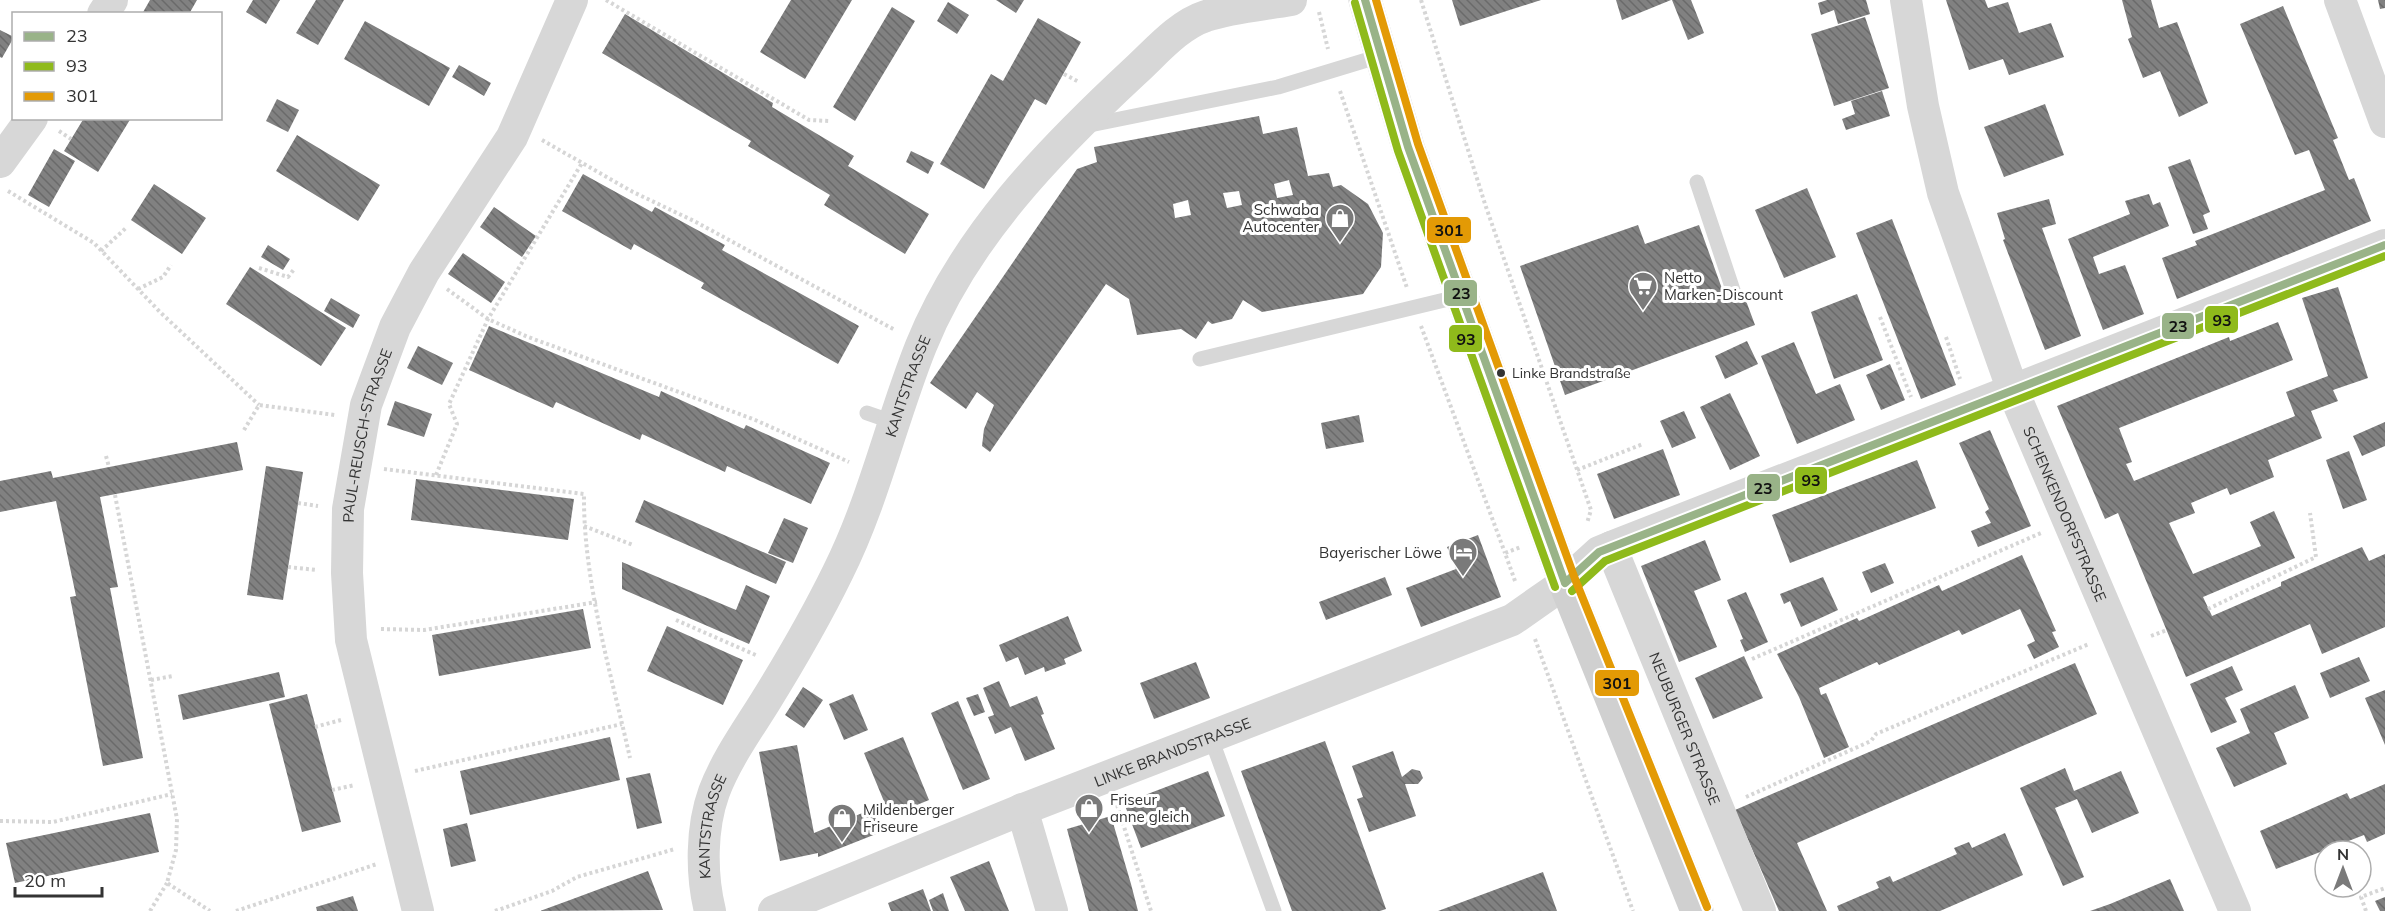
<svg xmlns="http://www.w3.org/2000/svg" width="2385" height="911" viewBox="0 0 2385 911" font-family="Mulish,sans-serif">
<defs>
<pattern id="building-back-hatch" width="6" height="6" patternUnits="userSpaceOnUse" patternTransform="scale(1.5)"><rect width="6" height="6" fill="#818181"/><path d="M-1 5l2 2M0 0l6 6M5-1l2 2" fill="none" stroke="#6a6a6a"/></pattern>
</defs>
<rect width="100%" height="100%" fill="#fff"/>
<!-- building -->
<path fill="url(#building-back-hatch)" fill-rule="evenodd" d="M150 0H197L189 14H142Z
M253 0H280L266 24 246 12Z
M316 0H344L318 45 296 33Z
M791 0H852L805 79 760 52Z
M996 0H1024L1016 13Z
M1452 0H1541L1460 26Z
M1616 0H1671L1622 20Z
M1672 0H1691L1704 33 1688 40Z
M1827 0H1866L1870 14 1838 24 1834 10 1821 15 1818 3Z
M1946 0H1985L1988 8 2008 2 2019 33 2051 23 2064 57 2009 75 2003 59 1969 70Z
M2122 0H2151L2159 28 2177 22 2208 103 2179 117 2160 71 2143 78 2128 39 2132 37Z
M2378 0H2385V8L2380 9Z
M948 2 969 15 957 34 937 21Z
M2283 6 2338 138 2333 140 2349 180 2354 178 2371 221 2177 299 2162 258 2197 245 2195 241 2325 190 2309 150 2295 155 2240 24Z
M892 7 915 21 855 121 833 107Z
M625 14 773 103 772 107 854 156 848 166 929 214 905 254 824 205 830 195 748 146 751 141 602 53Z
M1865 17 1889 88 1834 106 1811 34Z
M1038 18 1081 42 1046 105 1035 99 984 189 940 164 991 74 1003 81Z
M365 21 450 68 429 106 344 59Z
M0 30 14 37 2 58 0 57Z
M459 65 491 83 484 96 452 77Z
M1882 91 1890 116 1846 130 1842 119 1855 114 1851 101Z
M277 99 299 110 288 132 266 121Z
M2045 104 2064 155 2004 177 1984 127Z
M1259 116 1263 134 1297 127 1308 176 1329 173 1333 187 1341 185 1368 204 1383 233 1381 267 1363 294 1262 312 1243 300 1232 319 1212 324 1208 321 1196 339 1181 329 1137 335 1129 299 1106 284 990 452 982 446 984 429 994 405 977 392 966 409 930 383 1077 169 1097 162 1094 147ZM1289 180 1293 195 1277 198 1274 184ZM1239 191 1242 205 1227 208 1223 193ZM1188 200 1191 215 1175 218 1173 204Z
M84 118H131L98 172 64 151Z
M297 135 380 185 358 221 276 171Z
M54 149 75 161 49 207 28 195Z
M911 151 934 162 928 174 906 162Z
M2190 159 2210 212 2203 215 2208 229 2193 234 2168 167Z
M583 174 652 212 655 207 725 245 722 250 859 326 838 364 701 288 704 283 634 244 631 250 562 211Z
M154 184 206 218 182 254 131 220Z
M1807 188 1836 257 1784 278 1755 210Z
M2149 194 2153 205 2160 202 2169 226 2093 257 2099 274 2125 265 2144 314 2103 330 2068 239 2130 214 2125 201Z
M2049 199 2056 224 2042 228 2081 336 2045 350 2003 240 2005 239 1997 213Z
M494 207 536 236 522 257 480 227Z
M1892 219 1956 385 1921 399 1856 233Z
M1638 225 1645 244 1699 225 1725 297 1742 290 1755 325 1565 395 1520 266Z
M268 245 290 259 283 270 261 257Z
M463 253 505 282 491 303 448 274Z
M250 267 346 328 321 366 226 304Z
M2338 287 2368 378 2333 390 2338 401 2311 411 2322 438 2268 460 2274 477 2230 495 2227 488 2191 503 2195 513 2169 523 2193 574 2261 546 2250 522 2274 511 2295 558 2203 597 2212 616 2281 586V582L2362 547 2369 561 2385 554V627L2322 654 2310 624 2186 677 2118 513 2105 519 2057 406 2229 337 2230 341 2278 322 2293 360 2119 428 2132 462 2126 464 2134 481 2295 416 2286 392 2328 376 2302 298Z
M1857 294 1883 360 1834 379 1811 312Z
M331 298 360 315 353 328 324 311Z
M489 326 659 397 661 391 744 429 746 425 830 463 811 504 727 466 725 472 642 434 640 440 556 402 553 408 469 370Z
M1747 341 1758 364 1725 379 1715 356Z
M1794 342 1816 394 1840 384 1855 420 1797 444 1761 356Z
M418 346 453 363 442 385 407 368Z
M1890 364 1905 400 1881 410 1866 375Z
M1730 393 1760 456 1730 470 1700 407Z
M395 401 432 414 424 437 387 425Z
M1684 411 1696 438 1672 448 1660 421Z
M1359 415 1364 442 1326 449 1321 423Z
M2385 422V446L2362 456 2353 436Z
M1990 430 2031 526 1978 547 1971 531 1991 523 1985 512 1989 509 1959 443Z
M237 442 243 470 100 497 118 587 110 588 143 758 103 766 70 597 76 596 56 501 0 512V481L51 471 53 478Z
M1663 449 1680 495 1614 519 1597 474Z
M2349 451 2367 500 2343 509 2326 460Z
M1917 460 1936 508 1790 563 1772 515Z
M266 466 303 472 283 600 247 595Z
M416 479 574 499 568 540 411 520Z
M644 500 786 562 776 584 635 522Z
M784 518 808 528 793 563 768 553Z
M1478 535 1501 597 1421 627 1406 588 1456 569 1447 547Z
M1705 540 1721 580 1694 591 1717 647 1679 662 1641 566Z
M2022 555 2056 631 2052 632 2059 647 2034 659 2027 645 2035 641 2020 609 1962 635 1959 630 1879 665 1877 662 1819 688 1821 695 1826 693 1849 747 1824 758 1799 697 1777 654 1857 618 1859 621 1939 585 1942 591Z
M622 562 736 610 746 585 770 596 749 644 622 589Z
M1885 563 1894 583 1871 593 1862 572Z
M1385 577 1392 595 1326 620 1319 602Z
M1823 577 1838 610 1801 627 1790 601 1784 604 1780 594Z
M1746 592 1768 642 1745 652 1740 640 1743 639 1727 600Z
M583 609 591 648 439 676 432 635Z
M1068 616 1082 651 1064 659 1066 664 1045 672 1044 667 1025 675 1018 657 1006 662 999 645Z
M667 626 743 660 723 705 647 671Z
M1744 656 1763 698 1713 719 1695 678Z
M2359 657 2370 681 2330 698 2320 673Z
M1196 662 1210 698 1154 719 1140 683Z
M2075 663 2097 714 1797 843 1827 911H1779L1735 810Z
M2232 666 2243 690 2225 698 2237 722 2211 733 2190 684Z
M279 672 285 697 183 720 178 695Z
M999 681 1010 707 1037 696 1044 714 1041 715 1055 749 1025 761 1011 727 995 734 988 717 994 715 983 688Z
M2295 685 2309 718 2274 733 2287 764 2234 787 2216 748 2250 733 2240 709Z
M803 687 823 700 804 728 785 715Z
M2385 690V745L2365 698Z
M307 694 341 822 302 832 269 704Z
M853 694 868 730 844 740 829 704Z
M978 694 985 712 974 716 966 698Z
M958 701 990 779 963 790 931 713Z
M610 737 620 780 470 815 460 771Z
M903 737 929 800 890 816 864 753Z
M1325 741 1386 909 1380 911H1292L1241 771Z
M797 745 814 833 872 809 881 832 818 857V853L780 861 759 752Z
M1393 751 1402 777 1412 769 1420 771 1423 778 1418 784H1405L1416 816 1369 832 1357 799 1363 797 1352 766Z
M2065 768 2074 791 2121 771 2139 813 2092 833 2077 799 2055 808 2084 877 2063 886 2020 788Z
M1208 771 1225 816 1141 848 1124 803Z
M650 773 662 823 637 829 626 778Z
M2385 784V834L2367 842 2364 835 2276 869 2260 831 2347 793 2350 799Z
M150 813 159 852 15 883 6 843Z
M1111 816 1131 884 1138 911H1089L1067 829Z
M467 823 476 861 451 867 443 829Z
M2005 833 2023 875 1940 911H1839L1837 906 1879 888 1876 882 1890 876 1893 882 1957 854 1954 848 1969 842 1972 848Z
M989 861 1009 911H965L950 877Z
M648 871 663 910 540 911 570 900Z
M1543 872 1557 911H1438Z
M2170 879 2184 911H2090L2110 904Z
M923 889 931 911H891L888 903Z
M943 893 949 911H933L929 900Z
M353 896 358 911H317L316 907Z
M2385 897V911H2380L2375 901Z"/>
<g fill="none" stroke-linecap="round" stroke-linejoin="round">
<!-- path -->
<path stroke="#d6d6d6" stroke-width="4" stroke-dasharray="3 3" stroke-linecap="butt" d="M606 0 809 120 829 121
M1421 0 1485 204 1591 510 1587 523
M1319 12 1328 49
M1064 74 1079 82
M1340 91 1407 288
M59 131 71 139
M542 140 633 192 694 221 895 330
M8 191 94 243 160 312 259 405
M101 251 127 227
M259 268 288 277 295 268
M138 289 163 277 171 265
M447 289 488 319 528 337 753 419 849 462
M1880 317 1911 397
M1421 326 1505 553
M1946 337 1960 379
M244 430 259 405 335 415
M106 456 109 467
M384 469 584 494C583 580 611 673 630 758
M1577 470 1643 444
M436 475 457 424 449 404 488 319 582 163
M115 495 177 819 176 850 167 883 210 911
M298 503 318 506
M584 526 633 545
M288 567 317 570
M1515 581 1505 553 1521 547
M2208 609 2316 557 2310 513
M676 620 758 656
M381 629 424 630 597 602
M2151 636 2167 630
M1535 639 1633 911
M1752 659 2041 533
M151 680 173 676
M315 727 341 720
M415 771 622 724
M332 790 355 785
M1746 797 1871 741 1876 734 2089 644
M1117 805 1151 911
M0 821 53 822 172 794
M150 911 167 883
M236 911 377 864
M495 911 552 891 577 877 675 849
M2366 911 2361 897 2385 888"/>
<!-- lane -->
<path stroke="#d7d7d7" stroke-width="15" d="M1085 126 1278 87 1380 56
M1697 182 1734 293
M1200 359 1461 296
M867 413 893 422
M1211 738 1274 911"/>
<!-- street -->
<g stroke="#d7d7d7" stroke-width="32">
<path id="s1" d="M1906 0 1923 106 1943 193 2013 391 2235 911"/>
<path d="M2340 0 2385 122"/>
<path d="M103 14 112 0"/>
<path d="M0 162 32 118"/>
<path id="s2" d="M1611 547 1760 911"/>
<path d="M1022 809 1052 911"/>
<path id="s3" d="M418 911 351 640 347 573 348 509 366 405 395 327 424 272 512 137 572 0"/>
<path id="s4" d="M710 911C701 874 701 828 714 792 726 760 747 731 765 702 791 660 816 617 838 572 874 500 891 421 921 346 965 237 1049 151 1134 72 1155 53 1178 25 1206 16 1232 7 1263 5 1291 0"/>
<path id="s5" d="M774 911 1016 812 1512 620 1565 583 1599 552 1616 545 2385 245"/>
</g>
<!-- secondary -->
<path stroke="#d0d0d0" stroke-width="33" d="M1365 0 1408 147 1565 583 1697 911"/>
<!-- bus-1 casing -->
<g stroke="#fff" stroke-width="12">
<path id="bus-1" d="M1365 0 1408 147 1565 583
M1565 583 1599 552 2385 245"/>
</g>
<!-- bus-2 casing -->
<g stroke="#fff" stroke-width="12">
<path id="bus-2" d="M1355 3 1398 151 1555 587
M1572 591 1605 561 1620 555 2385 256"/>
</g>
<!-- bus-3 casing -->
<g stroke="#fff" stroke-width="12">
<path id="bus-3" d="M1376 0 1418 144 1575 579 1707 907"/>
</g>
<!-- bus-1 -->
<use href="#bus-1" stroke="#99b388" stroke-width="8"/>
<!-- bus-2 -->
<use href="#bus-2" stroke="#8fba1b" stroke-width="8"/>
<!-- bus-3 -->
<use href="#bus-3" stroke="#e39a05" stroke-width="8"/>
</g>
<!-- icons -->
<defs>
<g id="shop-pin" transform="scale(1.5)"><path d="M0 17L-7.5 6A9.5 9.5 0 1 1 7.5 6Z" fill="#7a7a7a" stroke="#fff"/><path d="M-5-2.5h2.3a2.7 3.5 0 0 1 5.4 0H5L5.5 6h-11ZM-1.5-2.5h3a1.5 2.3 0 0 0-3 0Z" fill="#fff"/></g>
<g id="supermarket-pin" transform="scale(1.5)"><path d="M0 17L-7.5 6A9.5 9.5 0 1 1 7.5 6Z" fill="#7a7a7a" stroke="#fff"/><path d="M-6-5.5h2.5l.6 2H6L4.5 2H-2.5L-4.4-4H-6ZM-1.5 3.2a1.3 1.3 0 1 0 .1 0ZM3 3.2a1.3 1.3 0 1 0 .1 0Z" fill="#fff"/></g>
<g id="hotel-pin" transform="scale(1.5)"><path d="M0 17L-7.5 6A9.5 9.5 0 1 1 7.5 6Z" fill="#7a7a7a" stroke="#fff"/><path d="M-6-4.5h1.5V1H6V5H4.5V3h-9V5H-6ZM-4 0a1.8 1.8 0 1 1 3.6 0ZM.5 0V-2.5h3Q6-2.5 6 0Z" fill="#fff"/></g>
</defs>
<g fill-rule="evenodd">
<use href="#shop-pin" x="1340" y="218"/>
<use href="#supermarket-pin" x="1643" y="286"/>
<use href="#hotel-pin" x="1463" y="552"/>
<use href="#shop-pin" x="1089" y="808"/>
<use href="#shop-pin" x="842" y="818"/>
</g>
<!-- markers -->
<circle fill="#333" stroke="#fff" stroke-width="2" cx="1501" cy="373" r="5"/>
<g text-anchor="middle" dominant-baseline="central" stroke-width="6" stroke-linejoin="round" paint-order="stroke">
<!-- bus labels -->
<g font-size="14" fill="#333" stroke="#fff" text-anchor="start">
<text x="1512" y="373">Linke Brandstraße</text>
</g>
<!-- poi labels -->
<g font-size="15" fill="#333" stroke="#fff" text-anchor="start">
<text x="1319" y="209" text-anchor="end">Schwaba<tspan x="1319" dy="17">Autocenter</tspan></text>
<text x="1664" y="277">Netto<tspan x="1664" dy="17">Marken-Discount</tspan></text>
<text x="1442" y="552" text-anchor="end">Bayerischer Löwe</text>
<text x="1110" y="799">Friseur<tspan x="1110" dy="17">anne gleich</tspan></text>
<text x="863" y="809">Mildenberger<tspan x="863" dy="17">Friseure</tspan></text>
</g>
<!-- street labels -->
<g font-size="15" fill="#333" stroke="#fff">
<text stroke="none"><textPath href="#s4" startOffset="572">KANTSTRASSE</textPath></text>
<text stroke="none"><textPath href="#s3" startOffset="486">PAUL-REUSCH-STRASSE</textPath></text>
<text stroke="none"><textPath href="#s1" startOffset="540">SCHENKENDORFSTRASSE</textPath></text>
<text stroke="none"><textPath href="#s2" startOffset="196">NEUBURGER STRASSE</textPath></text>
<text stroke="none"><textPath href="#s5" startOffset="429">LINKE BRANDSTRASSE</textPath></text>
<text stroke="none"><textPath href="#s4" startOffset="86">KANTSTRASSE</textPath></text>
</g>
</g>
<g stroke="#fff" stroke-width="2">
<rect x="1426" y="216" width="46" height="28" rx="6" fill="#e39a05"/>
<rect x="1443" y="279" width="35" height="28" rx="6" fill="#99b388"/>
<rect x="2204" y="305" width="35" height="29" rx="6" fill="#8fba1b"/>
<rect x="2161" y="312" width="34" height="28" rx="6" fill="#99b388"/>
<rect x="1448" y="324" width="35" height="29" rx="6" fill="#8fba1b"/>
<rect x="1794" y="466" width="34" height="29" rx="6" fill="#8fba1b"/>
<rect x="1746" y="473" width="35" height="29" rx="6" fill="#99b388"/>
<rect x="1594" y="669" width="46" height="28" rx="6" fill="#e39a05"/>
</g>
<g font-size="16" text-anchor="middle" font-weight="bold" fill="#111">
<text x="1449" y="236">301</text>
<text x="1461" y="299">23</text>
<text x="2222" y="326">93</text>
<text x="2178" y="332">23</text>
<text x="1466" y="345">93</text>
<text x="1811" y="486">93</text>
<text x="1763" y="494">23</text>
<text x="1617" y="689">301</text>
</g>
<!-- legend -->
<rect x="12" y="12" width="210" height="108" fill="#ffffff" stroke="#adadad" stroke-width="1.5"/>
<rect x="24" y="32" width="30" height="9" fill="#99b388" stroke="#adadad" stroke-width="1.5"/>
<text x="66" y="42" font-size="18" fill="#333333">23</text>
<rect x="24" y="62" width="30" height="9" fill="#8fba1b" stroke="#adadad" stroke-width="1.5"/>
<text x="66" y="72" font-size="18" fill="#333333">93</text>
<rect x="24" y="92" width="30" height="9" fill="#e39a05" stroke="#adadad" stroke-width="1.5"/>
<text x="66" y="102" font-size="18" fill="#333333">301</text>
<!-- north arrow -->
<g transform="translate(2343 869)"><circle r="28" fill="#ffffff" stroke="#adadad" stroke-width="1.5"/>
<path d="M0-4.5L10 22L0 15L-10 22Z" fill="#7a7a7a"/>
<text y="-9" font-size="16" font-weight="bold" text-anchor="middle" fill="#333333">N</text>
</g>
<!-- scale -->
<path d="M15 887v9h87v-9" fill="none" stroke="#333333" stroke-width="3"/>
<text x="24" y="887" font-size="18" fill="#333333" stroke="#ffffff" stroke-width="4.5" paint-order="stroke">20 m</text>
</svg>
